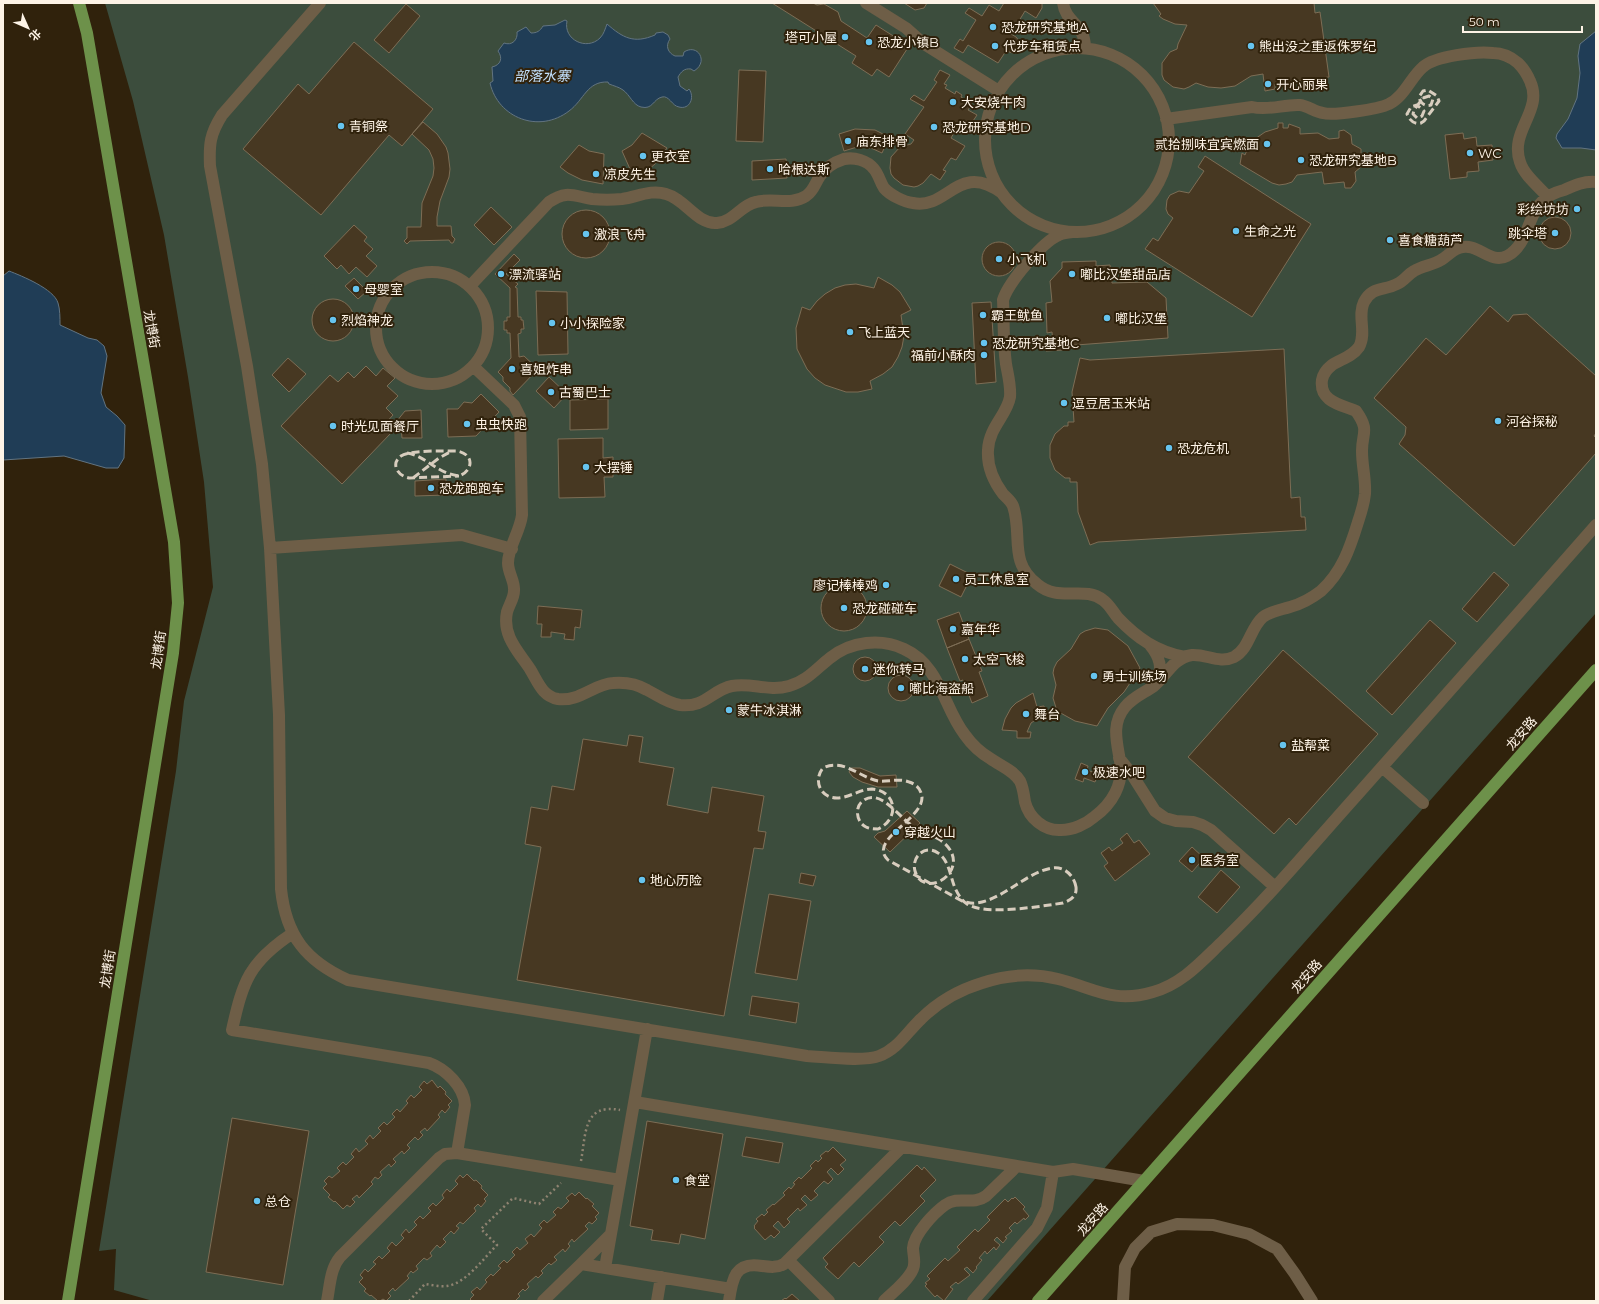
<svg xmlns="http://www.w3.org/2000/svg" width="1599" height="1304" viewBox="0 0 1599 1304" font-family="Montserrat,'Noto Sans SC',sans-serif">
<rect width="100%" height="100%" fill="#30220c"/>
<!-- green -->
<path fill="#3c4d3d" d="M105 3H1596V613L987 1301H153L114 1290 116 1249 99 1251 176 771 184 701 213 587 204 482 188 377 164 235 133 101Z"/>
<!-- water -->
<path fill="#203d56" stroke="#627481" d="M565 20 567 21C563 40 587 51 600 38 604 34 605 29 607 24 623 38 634 44 655 35L656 33 663 32 668 35 670 39C665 46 668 53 675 56H683L684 52C698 43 709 62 694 71L691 69C684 68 681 72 678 77L680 86 687 91 689 89C695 97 690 110 679 107 672 106 669 95 662 97 653 99 653 110 641 107 633 105 630 95 623 90 619 87 614 86 609 84L608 82C587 81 584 100 569 111 539 134 498 118 490 83L493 81 492 67C501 65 503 58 498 51L504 43C512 46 518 40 517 32L526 27 531 33C537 33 540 31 543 26L555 25Z
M1596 31V150L1581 148H1562L1556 138 1557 134 1568 119 1577 98 1580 73 1578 56 1580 44Z
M9 271C22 276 54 289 58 303 60 309 60 318 60 325L88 338 97 340 104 346 107 356 101 393 106 407 117 416 125 425 124 458 118 468H106L64 456 3 460V276Z"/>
<!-- building -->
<path fill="#473822" stroke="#7d6d55" d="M772 3H813L817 5 824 4 838 12 841 21 867 38 876 25 909 46 889 77 877 69 872 76 852 63 856 56Z
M904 3H927L924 8 915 10Z
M1004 3H1042V8L1036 18 1025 11 1011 34 1016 37 1020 42 1018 49 1016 51 1013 53 1006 51 998 63 968 45 963 53 954 48 960 39 963 41 976 20 965 13 969 8 982 16 989 5 999 11Z
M1153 3H1314L1315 13 1320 12 1329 77 1275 84V89L1265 91 1263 74 1251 76 1235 86 1221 88 1208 87 1196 83 1189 87 1184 89 1173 87 1164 80 1162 75V63L1170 52 1177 49 1178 44 1187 25 1175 24 1163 19 1159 16 1161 14Z
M406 4 420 16 389 53 374 40Z
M354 42 433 109 402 146 389 135 321 215 243 149 298 84 309 94Z
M739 70 766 71 763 142 736 141Z
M940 70 950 75 944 84 947 85 945 88 955 94 956 91 962 95 961 97 972 104 968 110 977 115 967 130 959 125 951 138 965 146 956 160 951 158 943 170 946 171 940 180 931 174 923 183 918 186 914 187 903 185 894 178 891 174 890 168 891 157 900 147 911 144 914 140 905 134 924 107 910 99 914 95 924 101 937 82 934 80Z
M423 122 437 134 446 147 448 153 450 169 449 177 440 201 437 217V226H451L452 236 455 239 453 243H451L449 240 410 241 407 244 404 241 407 238V227H421L422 203 433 176 434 168 433 159 429 150 412 134Z
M1278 123H1283V128H1288L1289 124 1300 128V134L1318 133 1329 139 1339 138V131L1344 130 1351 135 1352 144 1361 149V167L1355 172 1356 181 1351 188H1345L1344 182 1324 184 1322 172 1297 175 1292 182 1286 184 1279 185 1272 183 1240 164 1242 153 1245 155 1247 150 1243 148 1246 144 1250 146 1255 139 1265 132 1278 128Z
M855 129 875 130 889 137 882 153 871 148 857 147 844 151 839 134Z
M642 133 667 148 655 164 642 175 634 178 622 151 632 145Z
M1463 133 1464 139 1476 137 1477 146 1492 145 1493 160 1478 162 1479 171 1467 172V177L1450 179 1445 135Z
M579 145 589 151 604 154 603 184 582 180 568 173 560 167Z
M1205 156 1311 224 1252 317 1145 249 1153 238 1158 241 1173 218 1168 214 1166 209 1167 200 1170 195 1179 191 1189 193 1204 171 1198 167Z
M786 159 787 178 752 180V161Z
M491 207 512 227 494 245 474 225Z
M562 234a24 24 0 1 1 48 0a24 24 0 1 1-48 0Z
M1539 233a16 16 0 1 1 32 0a16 16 0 1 1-32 0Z
M354 225 367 237 364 241 373 249 366 256 377 266 367 277 356 267 349 274 341 265 337 269 324 256Z
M982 259a17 17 0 1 1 34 0a17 17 0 1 1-34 0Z
M514 254 520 260 506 274 518 284 515 287 517 288 518 317H521V320H523L524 329H521V333L518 334 519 357 524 356 538 369 513 395 510 391V388L503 381V377L498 372 511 358 510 333H507V330H504V321H507V317H510V288L495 274Z
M1096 261V266L1110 265 1112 283 1147 282 1166 298 1168 338 1063 346V350L1046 351V346L1053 345 1052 332 1047 333 1046 303 1052 302 1050 281 1062 268V262Z
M878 277 892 285 900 292 911 310 901 315 904 336 902 347 898 357 892 367 883 374 870 381 872 389 858 392H846L825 385 815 378 807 369 797 349 796 328 802 307 810 310 817 301 825 294 835 288 845 285 856 284 874 288Z
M354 278 367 291 358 299 345 286Z
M536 291 567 292 568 354 538 355Z
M312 320a21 21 0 1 1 42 0a21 21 0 1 1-42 0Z
M991 302 996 382 976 384 972 303Z
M1490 306 1508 322 1513 315 1527 314 1596 376V433L1594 436 1596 438V453L1514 546 1399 444 1405 435 1406 427 1374 398 1426 338 1446 355Z
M1284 349 1291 498 1300 497 1301 517H1305L1306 530 1098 542 1090 545 1078 512 1077 482H1070V478H1065L1055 470 1050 458V445L1055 434 1064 426H1068V422H1074L1072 392 1080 358 1090 360Z
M288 358 306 374 289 392 272 375Z
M366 366 376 376 383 368 395 378 387 386 398 396 386 408 393 415 384 425 391 433 342 484 281 426 330 375 338 382 348 372 354 378Z
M549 377 567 394 554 408 536 391Z
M481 394 499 412 476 436 448 437 447 409H458L464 402 472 403Z
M608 399V429L570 430V400Z
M421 410 422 438H402L401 427 396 422 405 411Z
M603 438V458L613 457V477H604L605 497 559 498 558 439Z
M446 479V495L415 496V481Z
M950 564 972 575 961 597 939 586Z
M1494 572 1509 585 1477 622 1462 609Z
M821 608a23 23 0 1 1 46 0a23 23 0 1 1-46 0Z
M538 606 582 610 580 628 575 627 574 640 564 639 565 634 551 632V637H541L542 624H537Z
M959 612 969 639 947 648 937 620Z
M1430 620 1456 643 1392 715 1366 691Z
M1095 628 1108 630 1128 646 1140 668 1124 692 1108 708 1097 726 1075 721 1057 711 1053 698 1056 685 1053 673 1054 668 1057 662 1071 649 1080 634 1085 631Z
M969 639 982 671 979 672 988 696 972 703 963 680 960 681 947 648Z
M1283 650 1378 734 1296 825 1289 818 1274 834 1188 757Z
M853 669a12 12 0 1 1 24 0a12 12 0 1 1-24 0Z
M888 688a13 13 0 1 1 26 0a13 13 0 1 1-26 0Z
M1033 693 1037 707 1044 706 1046 720H1040V717L1031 723 1027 732H1031L1030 738H1017V731L1002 730 1005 719 1011 708 1016 703Z
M629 735 643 737 639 762 674 768 667 805 708 813 712 787 764 796 758 831 766 832 763 849 754 848 724 1016 517 980 541 847 525 844 531 807 548 810 552 786 574 790 583 739 627 746Z
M1081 763 1088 766 1087 770 1098 774 1095 782 1084 778 1083 782 1075 779Z
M851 768H860L880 776 896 775 897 787H878L862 782 853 777 849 772Z
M907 811 920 823 890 852 874 837 878 833 885 831Z
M1127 833 1134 843 1139 840 1150 854 1115 881 1104 866 1108 863 1101 853 1109 847 1112 851 1123 843 1120 839Z
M1192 847 1204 858 1192 872 1179 861Z
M1221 870 1240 887 1217 913 1198 897Z
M801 873 816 876 813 886 799 883Z
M769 894 811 901 797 980 755 973Z
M752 996 799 1003 796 1023 749 1015Z
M432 1080 438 1088 440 1086 446 1092 445 1094 452 1101 448 1105 450 1107 445 1113 442 1110 438 1115 440 1117 427 1131 425 1128 420 1132 423 1135 418 1140 415 1137 407 1145 410 1148 404 1154 402 1151 393 1159 396 1162 391 1167 389 1164 380 1172 382 1175 378 1179 375 1177 371 1182 373 1184 359 1198 357 1195 352 1199 355 1202 350 1207 347 1205 343 1209 335 1201 334 1202 328 1197 330 1195 323 1188 327 1184 324 1181 329 1176 332 1178 340 1171 337 1168 343 1162 346 1165 354 1157 351 1154 356 1148 359 1152 368 1144 365 1141 370 1135 373 1139 381 1131 378 1128 384 1122 387 1125 395 1117 392 1114 397 1109 400 1112 408 1103 406 1101 411 1095 414 1098 422 1090 419 1087 424 1081 427 1084Z
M232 1118 309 1131 283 1285 206 1272Z
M647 1121 723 1134 705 1239 681 1234 679 1244 667 1242 651 1240 653 1230 630 1226Z
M746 1137 783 1143 779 1163 742 1156Z
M833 1147 846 1160 840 1165 844 1169 838 1175 831 1168 827 1172 833 1179 828 1184 824 1181 814 1191 818 1195 811 1201 805 1195 801 1199 807 1205 800 1211 798 1208 787 1219 790 1222 784 1228 778 1221 773 1226 780 1232 774 1238 771 1235 765 1240 754 1228 755 1227 754 1226 758 1221 756 1219 762 1214 764 1216 768 1212 766 1210 773 1204 774 1205 785 1195 783 1193 789 1187 791 1189 795 1184 793 1183 799 1177 801 1179 812 1168 810 1166 816 1160 818 1162 822 1158 820 1156 826 1151 828 1152Z
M917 1165 922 1170 924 1167 936 1180 920 1196 925 1201 900 1226 895 1221 879 1237 884 1242 859 1267 854 1262 838 1279 825 1267 828 1264 823 1258Z
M467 1174 474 1181 476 1180 482 1186 481 1188 488 1195 484 1199 486 1201 481 1207 478 1204 474 1208 476 1211 463 1224 460 1222 456 1226 459 1228 454 1234 451 1231 443 1239 446 1242 440 1248 437 1245 430 1253 432 1256 427 1260 424 1258 416 1266 418 1269 413 1273 411 1271 407 1276 409 1278 395 1291 393 1288 388 1293 391 1296 386 1301 383 1299 380 1301H378L371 1295 370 1296 364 1291 366 1289 359 1282 363 1278 360 1275 365 1269 368 1272 376 1264 373 1262 379 1256 382 1259 390 1251 387 1248 392 1242 396 1246 404 1238 401 1235 406 1229 409 1233 417 1225 414 1222 420 1216 423 1219 431 1211 428 1208 433 1203 436 1206 444 1198 442 1195 447 1189 450 1192 458 1184 455 1181 460 1175 463 1178Z
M579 1192 586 1199 587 1198 594 1204 592 1206 599 1213 595 1217 597 1219 592 1224 589 1222 585 1226 588 1229 574 1242 572 1239 568 1244 570 1246 565 1252 563 1249 554 1257 557 1260 551 1265 549 1263 541 1271 543 1273 538 1278 536 1276 527 1284 529 1287 525 1291 523 1289 518 1294 520 1296 515 1301H472L470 1299 474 1295 471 1292 477 1287 480 1290 487 1282 485 1280 491 1274 493 1276 501 1268 498 1266 504 1260 507 1263 515 1255 512 1252 517 1247 520 1250 528 1243 525 1239 531 1234 534 1237 542 1228 539 1225 544 1220 547 1223 556 1215 553 1212 558 1207 561 1209 569 1201 566 1198 572 1193 575 1196Z
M1015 1197 1025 1207 1023 1209 1029 1216 1025 1220 1024 1218 1017 1224 1015 1222 1009 1228 1012 1231 1005 1237 1007 1238 1003 1243 997 1237 994 1240 1000 1245 996 1250 994 1247 987 1254 985 1251 979 1258 982 1260 976 1267 977 1268 973 1273 967 1267 964 1269 970 1275 958 1284 956 1282 950 1287 953 1289 944 1301 937 1295 935 1297 925 1286 927 1284 925 1283 930 1279 927 1276 945 1258 948 1261 960 1250 957 1247 975 1229 978 1232 990 1220 987 1217 1005 1199 1008 1202 1012 1198 1013 1199Z
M792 1294 800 1301H781L785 1298 786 1299Z"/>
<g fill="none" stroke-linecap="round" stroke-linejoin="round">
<!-- path -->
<path stroke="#8f8371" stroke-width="2.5" stroke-dasharray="2 3" stroke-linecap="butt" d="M581 1161C586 1134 583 1103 620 1110
M409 1301 425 1284C432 1285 440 1287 447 1286 465 1284 484 1258 497 1245L481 1229 513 1198 539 1204 561 1183"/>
<!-- minor -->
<path stroke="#6e5e47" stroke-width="12" d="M320 3 222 115C210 134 209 144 210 166L247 366 262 464 270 548 279 715 281 889C286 936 306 961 348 980L807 1056C826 1057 863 1062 879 1056 898 1049 907 1032 921 1019 938 1002 959 990 982 983 1006 975 1033 973 1058 979 1094 988 1113 1004 1153 992 1182 984 1201 962 1222 942 1271 895 1313 844 1358 794 1437 705 1517 615 1596 525
M866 3 906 28 924 44 999 91
M1063 3C1066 24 1085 23 1085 48
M985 140a92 92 0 1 1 184 0a92 92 0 1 1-184 0Z
M1166 119 1252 107C1269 111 1284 104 1300 105 1308 106 1315 112 1323 113 1333 116 1379 109 1389 104 1404 97 1411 77 1423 67 1435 56 1477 51 1493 53 1502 53 1511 57 1518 63 1523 68 1527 74 1530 81 1544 111 1509 130 1520 162 1524 175 1538 186 1548 197
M1072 232C1067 233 1062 233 1057 236 1041 244 1008 283 1003 300 1004 321 1003 343 1006 364 1008 375 1011 386 1010 397 1007 415 989 427 988 450 987 466 994 482 1003 494 1007 498 1011 501 1013 506 1023 536 1008 561 1037 584 1059 603 1084 585 1103 600 1109 604 1113 612 1118 618 1137 638 1157 652 1185 657
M376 328a56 56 0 1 1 112 0a56 56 0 1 1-112 0Z
M470 286 549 202C567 190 573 196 592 199 602 200 612 200 622 199 637 197 651 189 666 194 685 199 698 225 717 223 733 222 741 205 756 202 772 197 791 206 806 196 814 191 815 183 820 176 825 168 835 162 844 159 854 157 867 160 874 169 879 175 880 182 884 188 890 195 904 202 913 203 948 210 958 161 1002 193
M473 366 514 405 520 417 522 515C520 532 508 547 508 563 508 573 515 581 514 591 514 598 509 605 507 612 502 636 518 651 530 669 538 682 542 696 558 699 579 702 594 684 613 683 625 682 637 684 647 690 659 696 667 703 680 705 705 708 712 690 732 686 751 682 768 692 789 686 807 681 817 668 830 658 851 641 881 638 904 649 941 666 943 707 965 735 972 745 981 753 991 759 1001 766 1013 770 1020 781 1023 787 1024 795 1025 802 1029 818 1044 831 1061 830 1073 830 1086 824 1094 817 1112 804 1124 784 1120 761 1117 742 1111 724 1125 707 1133 697 1144 693 1154 686 1167 675 1173 658 1192 655 1207 654 1219 664 1234 657 1250 648 1250 628 1263 617 1271 611 1280 610 1290 607 1301 604 1312 598 1321 591 1342 572 1350 548 1358 522 1361 513 1364 504 1365 494 1366 480 1362 466 1362 451 1362 432 1370 431 1356 411 1342 405 1319 402 1322 380 1323 374 1327 369 1332 365 1341 359 1352 357 1359 347 1367 333 1357 316 1364 302 1372 286 1384 291 1397 284 1404 281 1407 275 1414 271 1422 266 1433 265 1441 260 1448 256 1452 250 1459 248 1477 241 1490 265 1507 256 1529 245 1527 213 1545 199 1550 194 1557 192 1564 190 1575 185 1584 181 1596 182
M270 548 462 535 512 549
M1150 645C1159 656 1164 668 1156 682
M1119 758 1131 773 1155 811 1165 818 1176 821 1193 822 1202 825 1211 830 1275 887
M1382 767 1423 803
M293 933C249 962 243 981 232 1030L429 1063C446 1069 464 1087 465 1105L457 1153
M635 1102 1053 1172 1073 1169 1144 1181
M788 1260 829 1301
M581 1264 611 1234
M605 1268 647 1029
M327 1301C330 1286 330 1269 340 1257L439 1158 445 1154 457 1153 620 1180
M543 1301 581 1264 731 1289
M657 1301 661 1277
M729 1301C732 1279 735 1261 762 1266 770 1267 777 1268 784 1264L902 1147
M884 1301C893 1292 908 1281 913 1269 916 1262 913 1255 913 1248 914 1234 934 1213 945 1205 959 1195 972 1206 986 1196L1017 1166
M973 1301 1037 1228 1047 1208 1053 1172
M1123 1301 1125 1267 1135 1248 1151 1232 1177 1224 1213 1225 1249 1234 1277 1249 1295 1274 1312 1301"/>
<!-- major -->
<path stroke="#6d914a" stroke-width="12" d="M68 1301 173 653 178 603 174 542 87 33 79 3
M1038 1301 1596 670"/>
<!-- rail -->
<path stroke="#d8cdbe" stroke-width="3" stroke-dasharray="8 4" stroke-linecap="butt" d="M1423 98 1429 96 1433 99 1431 105C1425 107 1420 103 1419 97L1423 91 1428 90 1437 96 1439 101 1424 121 1421 123C1415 125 1409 120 1407 114L1411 107 1417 105 1424 111 1422 116 1417 118 1413 114 1414 110 1423 98
M407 453C426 456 436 473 459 476 474 470 474 454 457 451 445 451 410 450 401 456 390 464 398 476 409 478L459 476
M413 478 439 458 450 452
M1076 887C1074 876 1065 866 1052 868 1025 873 1004 899 977 903 971 904 967 902 962 901L888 860C867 840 923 820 922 797 921 789 916 784 909 782 900 778 888 782 878 781 859 777 843 758 823 768 813 780 820 798 837 798 849 798 860 789 872 789 897 791 900 819 878 829 874 829 870 829 866 827 856 822 854 806 864 800 882 788 901 821 916 828 925 833 935 836 943 842 975 869 924 902 915 871 911 857 925 844 938 853 949 860 950 876 955 888 958 894 961 900 967 904 985 916 1042 906 1063 903 1071 900 1077 896 1076 887"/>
</g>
<!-- markers -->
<g fill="#66c4ef" stroke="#30220c" stroke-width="1.5">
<circle cx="993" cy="27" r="4"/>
<circle cx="845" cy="37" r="4"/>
<circle cx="869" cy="42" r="4"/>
<circle cx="995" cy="46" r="4"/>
<circle cx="1251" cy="46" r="4"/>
<circle cx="1268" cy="84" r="4"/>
<circle cx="953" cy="102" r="4"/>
<circle cx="341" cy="126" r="4"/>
<circle cx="934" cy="127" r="4"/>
<circle cx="848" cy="141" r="4"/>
<circle cx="1267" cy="144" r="4"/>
<circle cx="1470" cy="153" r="4"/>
<circle cx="643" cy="156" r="4"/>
<circle cx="1301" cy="160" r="4"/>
<circle cx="770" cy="169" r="4"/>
<circle cx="596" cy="174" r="4"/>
<circle cx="1577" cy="209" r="4"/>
<circle cx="1236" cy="231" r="4"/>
<circle cx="1555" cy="233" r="4"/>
<circle cx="586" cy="234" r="4"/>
<circle cx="1390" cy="240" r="4"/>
<circle cx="999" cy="259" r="4"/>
<circle cx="501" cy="274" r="4"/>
<circle cx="1072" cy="274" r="4"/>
<circle cx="356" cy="289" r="4"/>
<circle cx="983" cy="315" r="4"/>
<circle cx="1107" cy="318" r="4"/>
<circle cx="333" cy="320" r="4"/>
<circle cx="552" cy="323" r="4"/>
<circle cx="850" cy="332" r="4"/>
<circle cx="984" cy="343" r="4"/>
<circle cx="984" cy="355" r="4"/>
<circle cx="512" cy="369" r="4"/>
<circle cx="551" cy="392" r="4"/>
<circle cx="1064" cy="403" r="4"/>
<circle cx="1498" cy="421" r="4"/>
<circle cx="467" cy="424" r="4"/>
<circle cx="333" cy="426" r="4"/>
<circle cx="1169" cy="448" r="4"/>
<circle cx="586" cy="467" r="4"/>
<circle cx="431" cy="488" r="4"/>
<circle cx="956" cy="579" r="4"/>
<circle cx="886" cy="585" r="4"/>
<circle cx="844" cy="608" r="4"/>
<circle cx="953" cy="629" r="4"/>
<circle cx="965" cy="659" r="4"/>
<circle cx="865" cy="669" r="4"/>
<circle cx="1094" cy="676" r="4"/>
<circle cx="901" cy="688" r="4"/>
<circle cx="729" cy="710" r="4"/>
<circle cx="1026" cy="714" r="4"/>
<circle cx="1283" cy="745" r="4"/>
<circle cx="1085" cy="772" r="4"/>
<circle cx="896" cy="832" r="4"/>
<circle cx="1192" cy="860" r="4"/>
<circle cx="642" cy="880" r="4"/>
<circle cx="676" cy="1180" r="4"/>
<circle cx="257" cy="1201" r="4"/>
</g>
<g text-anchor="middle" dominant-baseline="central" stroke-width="4" stroke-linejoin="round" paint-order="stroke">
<!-- poi labels -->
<g font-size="13" fill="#fdf3e6" stroke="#30220c" text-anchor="start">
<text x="1001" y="27">恐龙研究基地A</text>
<text x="837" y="37" text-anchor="end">塔可小屋</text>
<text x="877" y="42">恐龙小镇B</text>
<text x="1003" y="46">代步车租赁点</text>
<text x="1259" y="46">熊出没之重返侏罗纪</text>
<text x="1276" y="84">开心丽果</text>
<text x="961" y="102">大安烧牛肉</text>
<text x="349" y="126">青铜祭</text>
<text x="942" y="127">恐龙研究基地D</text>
<text x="856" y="141">庙东排骨</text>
<text x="1259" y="144" text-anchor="end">贰拾捌味宜宾燃面</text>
<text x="1478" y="153">WC</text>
<text x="651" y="156">更衣室</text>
<text x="1309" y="160">恐龙研究基地B</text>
<text x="778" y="169">哈根达斯</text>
<text x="604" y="174">凉皮先生</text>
<text x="1569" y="209" text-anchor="end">彩绘坊坊</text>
<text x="1244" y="231">生命之光</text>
<text x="1547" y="233" text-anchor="end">跳伞塔</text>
<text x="594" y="234">激浪飞舟</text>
<text x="1398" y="240">喜食糖葫芦</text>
<text x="1007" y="259">小飞机</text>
<text x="509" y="274">漂流驿站</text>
<text x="1080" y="274">嘟比汉堡甜品店</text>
<text x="364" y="289">母婴室</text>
<text x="991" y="315">霸王鱿鱼</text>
<text x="1115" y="318">嘟比汉堡</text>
<text x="341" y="320">烈焰神龙</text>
<text x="560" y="323">小小探险家</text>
<text x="858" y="332">飞上蓝天</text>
<text x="992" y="343">恐龙研究基地C</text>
<text x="976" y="355" text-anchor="end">福前小酥肉</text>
<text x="520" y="369">喜姐炸串</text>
<text x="559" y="392">古蜀巴士</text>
<text x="1072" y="403">逗豆居玉米站</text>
<text x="1506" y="421">河谷探秘</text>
<text x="475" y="424">虫虫快跑</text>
<text x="341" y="426">时光见面餐厅</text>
<text x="1177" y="448">恐龙危机</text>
<text x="594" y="467">大摆锤</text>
<text x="439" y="488">恐龙跑跑车</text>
<text x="964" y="579">员工休息室</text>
<text x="878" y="585" text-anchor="end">廖记棒棒鸡</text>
<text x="852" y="608">恐龙碰碰车</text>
<text x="961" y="629">嘉年华</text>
<text x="973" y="659">太空飞梭</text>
<text x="873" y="669">迷你转马</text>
<text x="1102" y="676">勇士训练场</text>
<text x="909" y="688">嘟比海盗船</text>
<text x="737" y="710">蒙牛冰淇淋</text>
<text x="1034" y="714">舞台</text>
<text x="1291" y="745">盐帮菜</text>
<text x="1093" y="772">极速水吧</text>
<text x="904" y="832">穿越火山</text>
<text x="1200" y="860">医务室</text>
<text x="650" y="880">地心历险</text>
<text x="684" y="1180">食堂</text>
<text x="265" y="1201">总仓</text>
</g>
<!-- street labels -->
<g font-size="13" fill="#fdf3e6" stroke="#30220c">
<text transform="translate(152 329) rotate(80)">龙博街</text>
<text transform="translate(158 650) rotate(-82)">龙博街</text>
<text transform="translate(1521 733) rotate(-49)">龙安路</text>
<text transform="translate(107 969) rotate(-81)">龙博街</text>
<text transform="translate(1306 976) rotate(-49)">龙安路</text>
<text transform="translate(1092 1219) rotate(-48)">龙安路</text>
</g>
<!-- water labels -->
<g font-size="14" font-style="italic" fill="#c2e1fe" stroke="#30220c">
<text x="542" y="76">部落水寨</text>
</g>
</g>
<!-- border -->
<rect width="1599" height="1304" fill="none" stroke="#fdf3e6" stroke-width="8"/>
<!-- north arrow -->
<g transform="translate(28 28) rotate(135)" stroke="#30220c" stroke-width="3" paint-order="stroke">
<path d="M0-3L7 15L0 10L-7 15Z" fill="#fdf3e6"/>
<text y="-6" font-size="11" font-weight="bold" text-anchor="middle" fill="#fdf3e6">北</text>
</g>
<!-- scale -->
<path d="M1463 26v6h119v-6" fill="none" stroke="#fdf3e6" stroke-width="2"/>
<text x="1469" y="26" font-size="12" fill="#fdf3e6" stroke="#30220c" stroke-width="3" paint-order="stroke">50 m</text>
</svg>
